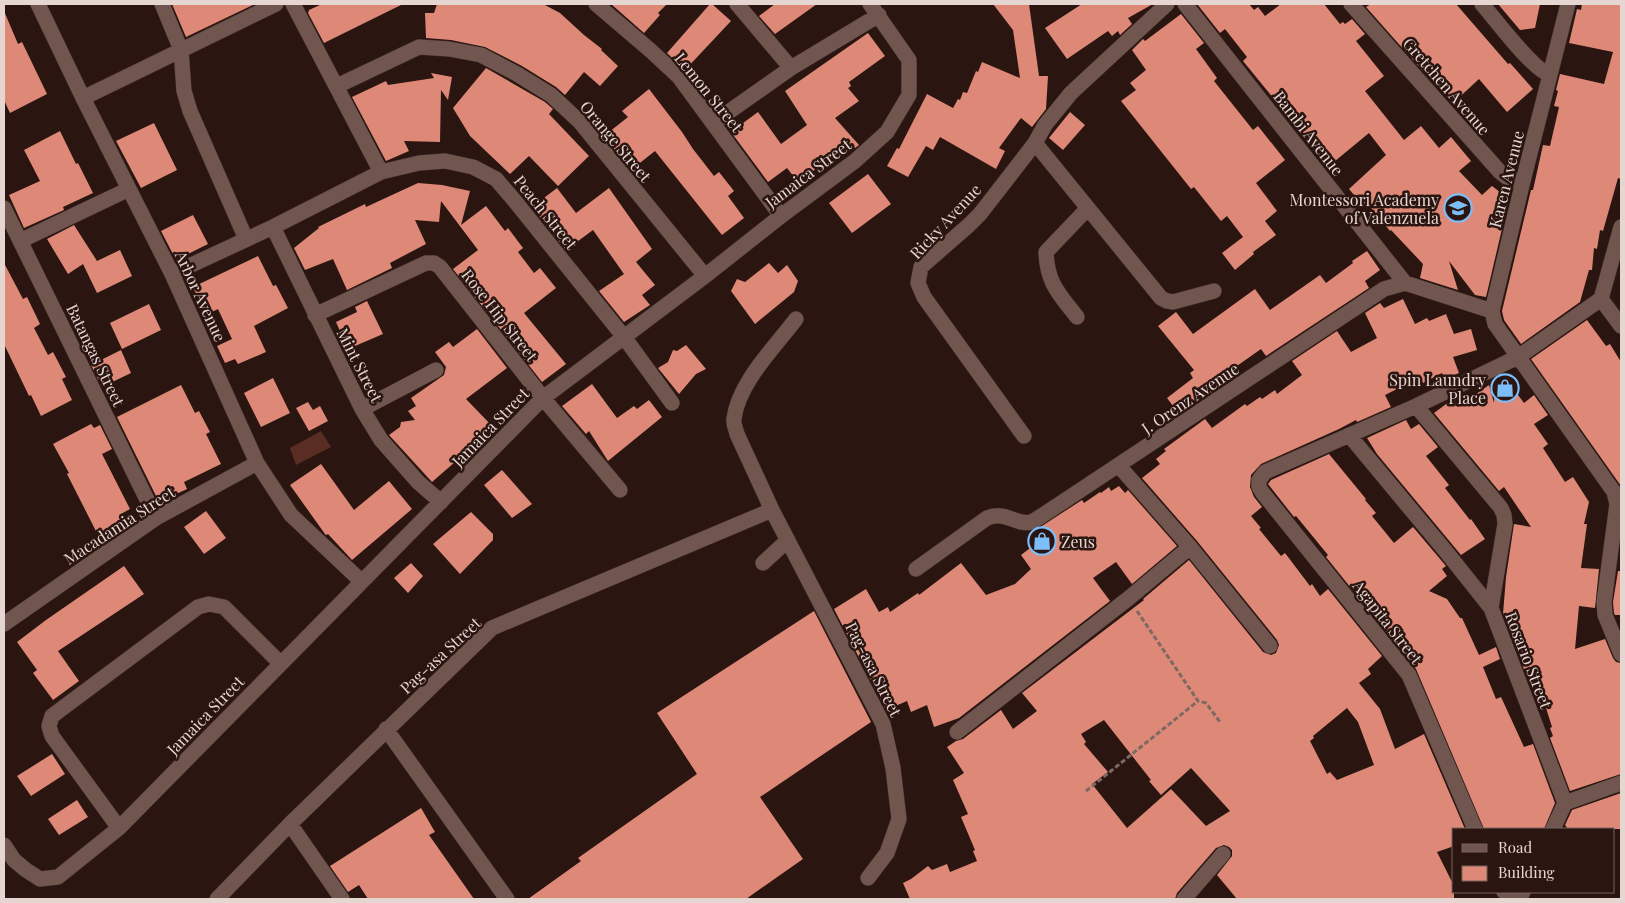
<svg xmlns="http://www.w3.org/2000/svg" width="1625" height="903" viewBox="0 0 1625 903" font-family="'Playfair Display',serif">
<rect width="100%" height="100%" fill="#2b1510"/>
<!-- green -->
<path fill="#592d24" d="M321 431 331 447 296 465 290 448Z"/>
<!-- building -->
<path fill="#de8977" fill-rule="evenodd" d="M172 4H255L186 37Z
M322 4H403L324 43 308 13 309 10Z
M437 4H543L560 13 584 35 602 49 601 50 618 66 600 86 584 72 565 95 556 87 522 66 485 47 451 40 426 38 425 13H434Z
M611 4H667L658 13 660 15 644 33Z
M710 4H712L731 21 685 70 667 53Z
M775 4H817L775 34 759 16Z
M993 4H1029L1039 76H1048L1046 109 1032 127 1021 118 999 148 1005 151 996 169 940 137 933 150 926 146 908 177 887 166 897 148 899 149 927 94 953 108 958 99 960 100 963 92 967 93 976 71 978 72 982 62 1020 78 1013 30Z
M1082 4H1153L1128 18 1132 24 1120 35 1118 31 1112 36 1108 31 1067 59 1045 28Z
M1197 4H1249L1254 10 1258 7 1265 16 1281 4H1324L1340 24 1343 22 1345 24 1352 19 1365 34 1356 41 1384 76 1365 91 1404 140 1421 126 1439 148 1451 137 1471 161 1459 171 1482 195 1492 186 1509 199 1486 297 1475 295 1449 261 1458 290 1420 278 1423 264 1391 230 1390 231 1368 204 1365 208 1349 189 1386 155 1369 133 1329 166 1243 61 1247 57 1225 29 1220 33Z
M1371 4H1456L1508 64 1510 63 1533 89 1507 112 1479 79 1452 104 1366 7Z
M1498 4H1540L1535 28 1520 30Z
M1582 4H1621V179L1618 178 1603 231 1600 230 1597 249 1594 248 1592 270H1589L1580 302 1521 344 1504 320 1502 311 1531 190H1533L1543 145 1550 146 1559 107 1554 106 1558 91 1556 90 1560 74 1604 84 1613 52 1569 43 1577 9 1581 10Z
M4 11 18 44 22 42 47 94 10 113 4 100Z
M1181 14 1204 43 1196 49 1217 78 1214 81 1253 130 1258 126 1285 160 1256 183 1277 211 1265 221 1276 235 1253 252 1254 254 1235 270 1222 253 1243 237 1227 216 1221 221 1194 187 1191 189 1121 101 1136 90 1130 83 1146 70 1132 50 1143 39 1145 41Z
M868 33 885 56 849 82 851 86 848 88 859 101 835 118 859 145 855 148 846 144 848 146 798 182 787 168 768 182 731 132 758 112 781 144 807 125 785 91Z
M486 68 545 102 553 109 549 114 589 156 558 186 529 156 510 174 470 136 453 108Z
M431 73 452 77 448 100 441 90 440 142 404 141 409 151 386 161 352 97 386 81 388 85 434 78Z
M649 89 682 132 693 149 714 176 719 172 734 191 728 196 744 218 722 235 655 151 631 170 604 136 628 117 622 111Z
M1070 112 1085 125 1063 150 1049 138Z
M154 123 177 170 141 188 116 141Z
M60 131 76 164 78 163 93 193 63 207 64 210 24 228 9 195 40 181 24 150Z
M868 174 891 204 852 233 829 203Z
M418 183 442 185 470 191 461 225 486 206 505 231 508 228 523 248 518 252 534 273 540 268 556 288 524 313 566 364 542 382 453 269 478 250 441 201 439 222 415 220 426 244 390 263 392 268 347 290 333 259 305 270 294 248 319 228 318 227 365 204 366 207Z
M557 188 576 213 609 188 652 249 636 262 655 285 642 295 650 305 624 322 599 291 624 274 593 230 566 250 532 207Z
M193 215 208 244 176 260 161 231Z
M74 225 97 261 120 250 132 276 97 293 83 264 68 274 47 239Z
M1367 251 1380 270 1365 281 1369 288 1266 356 1261 349 1217 380 1221 386 1179 414 1167 398 1193 378 1190 373 1194 370 1158 326 1176 312 1193 334 1255 289 1270 310 1320 275 1326 283 1353 263 1352 261Z
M258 256 273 286 276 285 288 308 254 326 266 352 238 364 235 359 225 363 217 346 232 339 218 309 206 315 193 287Z
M4 263 23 299 27 297 40 324 34 328 48 355 53 352 66 377 62 379 72 400 41 416 31 395 29 396 4 344Z
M769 263 778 273 787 265 798 281 794 292 755 324 731 291 737 279 745 282Z
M1403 299 1415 324 1427 318 1429 321 1446 314 1454 334 1471 329 1477 350 1453 357 1459 373 1445 379 1442 373 1423 383 1421 379 1397 389 1385 395 1391 407 1357 422 1356 420 1339 429 1261 464 1251 475 1250 487 1254 497 1262 507 1251 516 1261 528 1259 529 1281 556 1285 553 1310 586 1312 584 1320 596 1328 589 1382 656 1368 669 1371 674 1359 683 1380 709 1395 749 1424 734 1465 829H1454V846L1437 852 1454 886V899H1237L1217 875 1232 856V850L1229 847 1224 845 1216 848 1177 893 1175 899H910L903 883 911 879 928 866 932 870 947 864 950 872 977 861 973 851 975 850 961 817 968 814 953 780 964 773 947 747 956 741 963 739 1001 710 1013 729 1037 711 1022 693 1144 600 1143 599 1189 560 1263 652 1271 655 1276 653 1279 645 1277 640 1197 541 1142 478 1160 464 1156 459 1166 451 1164 449 1205 419 1212 428 1245 404 1247 406 1260 397 1262 399 1275 390 1277 394 1302 375 1292 361 1337 331 1351 352 1377 338 1365 313 1380 303 1384 308ZM1347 708 1358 722 1374 765 1337 780 1330 772 1327 774 1310 741 1314 738 1313 736ZM1104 720 1151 780 1149 781 1161 795 1191 768 1230 811 1206 826 1171 789 1127 828 1092 784 1108 772 1084 744 1086 742 1081 734Z
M367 301 383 334 348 349 336 322 357 312 355 307Z
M149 304 161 330 122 349 110 323Z
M1587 320 1606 346 1610 344 1621 362V486L1531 359Z
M477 329 507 368 466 399 494 428 432 482 389 435 400 427 401 422 415 420 408 411 416 406 411 398 444 375 446 367 435 352 449 342 453 347Z
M686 345 706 369 696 374 679 394 658 368 668 362 673 350 677 351Z
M121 350 131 373 102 387 91 365Z
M1503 375 1524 403 1534 395 1548 415 1534 424 1548 444 1543 448 1565 482 1573 477 1589 502 1584 524H1587L1581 568 1599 569 1595 608 1579 606 1575 649 1605 639 1613 658 1616 662 1621 663V774L1570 791 1550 738 1553 736 1550 728 1552 727 1542 695 1540 696 1528 671 1525 672 1503 614 1506 577 1514 524 1531 527 1504 487 1499 491 1434 413 1453 399 1458 407 1489 385 1494 403 1495 378Z
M273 378 290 413 261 427 244 393Z
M592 384 617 418 634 406 637 409 649 400 662 417 608 461 589 431 586 434 562 406Z
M181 385 195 413 199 411 210 432 206 434 221 464 184 482 187 489 159 502 117 417Z
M308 402 313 410 320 406 328 421 309 431 296 408Z
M1406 420 1411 429 1419 424 1438 447 1426 456 1449 485 1445 488 1470 520 1471 519 1485 539 1461 555 1377 454 1367 438Z
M91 424 94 428 100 425 112 449 102 454 130 509 119 515 125 528 102 543 67 474 69 473 53 444Z
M1329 454 1366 499 1365 500 1376 513 1372 516 1394 543 1413 527 1446 566 1442 569 1447 576 1429 591 1447 599 1460 618H1462L1479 655 1496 647 1500 659 1483 667 1496 699 1501 697 1524 747 1533 744 1555 803 1544 829H1484L1416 669 1404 654 1399 642 1396 644 1326 557 1328 555 1296 516 1294 517 1268 484 1271 480Z
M321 464 354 510 389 481 412 509 352 560 328 534 326 535 325 534 290 485Z
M502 470 532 504 512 518 484 485Z
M1119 486 1125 493 1128 490 1177 546 1132 584 1116 562 1093 578 1110 601 959 718 934 727 927 705 911 712 907 701 886 710 834 609 866 589 879 612 888 607 890 612 918 593 919 595 961 563 986 595 1015 584 1031 569 1021 555 1038 542 1031 533 1082 500 1084 503 1100 492 1101 493 1109 487 1111 491Z
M206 511 226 538 204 554 184 527Z
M471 512 493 534V540L460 574 433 544Z
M411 563 423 576 408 593 394 578Z
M124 566 144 594 58 651 79 681 53 700 33 673 37 670 17 642 46 620Z
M1618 571H1621V615H1615L1614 613 1613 602Z
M814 611 871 722 760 797 803 859 746 899H528L581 861 578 858 697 774 657 713Z
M52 754 65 774 31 796 17 776Z
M1621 793V829H1568L1565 825 1572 810Z
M77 800 88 817 59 835 48 819Z
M421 808 435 832 429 835 474 899H368L359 885 348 892 330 866Z"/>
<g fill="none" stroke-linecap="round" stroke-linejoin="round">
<!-- minor casing -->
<g stroke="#41312f" stroke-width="16">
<path id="minor" d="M38 4 83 98 172 274 257 463 291 515 361 581
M162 4 181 50 184 91 190 111 246 239
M293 4 381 172
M596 4 650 50 679 77 781 216
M737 4 791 68
M1185 4 1405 283
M1351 4 1500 172 1510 180 1523 181
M1482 4C1496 20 1532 69 1550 75
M1568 4 1523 181 1492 311 1495 324 1614 492 1617 504 1604 602 1605 615 1621 654
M337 86 419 47 449 49 481 55 517 74 551 95 580 122 705 276
M83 98 276 4
M713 123 791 68 879 15
M1035 143 1161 298 1167 301 1173 302 1214 291
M4 208 156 518
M273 227 362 409 381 440 418 482 441 502
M20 241 129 189
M172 274 273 227 381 172 419 163 445 161 473 167 496 179 514 200 624 337 672 403
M1601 299 1621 326
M315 315 426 263H434L440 267 543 398 620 490
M1077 317C1059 294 1047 283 1046 252L1088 208
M796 319C775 347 738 383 734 419 733 424 736 429 737 434L772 510 883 724 893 768 899 819 887 853 868 878
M1416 406 1501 508 1504 515 1505 524 1491 608 1565 803
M362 409 436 370
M1349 435 1448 554 1491 608
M1024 436 924 297 918 283 921 267 969 225 980 214 1035 143 1045 125 1071 93 1167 4
M1190 547 1270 646
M763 563 788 540
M916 569 987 518C1006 510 1016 526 1031 522 1036 520 1041 516 1046 513L1384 289 1405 283 1492 311
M4 624 156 518 257 463
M386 729 507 899
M957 732 1129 598 1190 547 1119 466
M290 824 342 899
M119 828 52 736 49 726 52 716 198 607 209 604 224 607 280 663
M1475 829 1409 675 1262 492 1259 487V480L1265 472 1416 406 1518 357 1601 299 1621 227
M1553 829 1565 803 1621 783
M4 845 14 860 26 870 40 879 58 877 119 828 543 398 705 276 781 216 855 161 887 132 909 95V60L870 4
M1504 892 1516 895 1522 894 1523 892
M217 899 290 824 492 628 772 510
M1184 899 1223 854"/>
</g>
<!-- path -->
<path stroke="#7c6964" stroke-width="3" stroke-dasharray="5 2.5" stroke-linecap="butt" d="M1137 611 1198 701 1206 703 1220 722
M1086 791 1198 701"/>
<!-- minor -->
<use href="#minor" stroke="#715650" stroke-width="15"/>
</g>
<!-- icons -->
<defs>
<g id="school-ring" transform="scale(1.4375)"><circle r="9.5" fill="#2b1510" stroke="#7cbef9" stroke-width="1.5"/><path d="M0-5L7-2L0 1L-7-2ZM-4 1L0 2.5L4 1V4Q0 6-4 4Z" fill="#7cbef9"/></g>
<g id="shop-ring" transform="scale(1.4375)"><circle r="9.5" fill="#2b1510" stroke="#7cbef9" stroke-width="1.5"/><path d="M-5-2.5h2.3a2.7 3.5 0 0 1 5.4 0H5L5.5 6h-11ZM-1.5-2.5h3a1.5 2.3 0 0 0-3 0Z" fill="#7cbef9"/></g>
</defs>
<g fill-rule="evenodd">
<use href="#school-ring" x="1458" y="208"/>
<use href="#shop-ring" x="1505" y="388"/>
<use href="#shop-ring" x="1042" y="541"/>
</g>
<g text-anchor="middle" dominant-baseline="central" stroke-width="5" stroke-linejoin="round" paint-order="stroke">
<!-- street labels -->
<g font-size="16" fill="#e6d6d2" stroke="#2b1510">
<text transform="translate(1447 86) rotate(49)">Gretchen Avenue</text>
<text transform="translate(709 92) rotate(51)">Lemon Street</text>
<text transform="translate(1309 133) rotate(52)">Bambi Avenue</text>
<text transform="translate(616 141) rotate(50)">Orange Street</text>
<text transform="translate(808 173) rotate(-37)">Jamaica Street</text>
<text transform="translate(1506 179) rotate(-76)">Karen Avenue</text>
<text transform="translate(546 212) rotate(51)">Peach Street</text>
<text transform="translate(945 221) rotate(-47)">Ricky Avenue</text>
<text transform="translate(201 296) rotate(65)">Arbor Avenue</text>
<text transform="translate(500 315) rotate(52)">Rose Hip Street</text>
<text transform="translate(96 355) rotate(64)">Batangas Street</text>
<text transform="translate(360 365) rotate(63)">Mint Street</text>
<text transform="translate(1190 398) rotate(-34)">J. Orenz Avenue</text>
<text transform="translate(490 427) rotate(-46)">Jamaica Street</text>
<text transform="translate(119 525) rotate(-33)">Macadamia Street</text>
<text transform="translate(1388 622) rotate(52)">Agapita Street</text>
<text transform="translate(440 655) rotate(-43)">Pag-asa Street</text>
<text transform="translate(1529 660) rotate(69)">Rosario Street</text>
<text transform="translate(874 669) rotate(63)">Pag-asa Street</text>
<text transform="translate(205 715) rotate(-46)">Jamaica Street</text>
</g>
<!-- poi labels -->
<g font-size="16" fill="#e6d6d2" stroke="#2b1510" text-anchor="end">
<text x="1439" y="199">Montessori Academy<tspan x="1439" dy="18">of Valenzuela</tspan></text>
<text x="1486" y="379">Spin Laundry<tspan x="1486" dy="18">Place</tspan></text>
<text x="1061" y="541" text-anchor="start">Zeus</text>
</g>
</g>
<!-- border -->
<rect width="1625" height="903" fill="none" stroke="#e6d6d2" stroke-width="10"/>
<!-- legend -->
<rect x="1452" y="828" width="162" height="65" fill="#2b1510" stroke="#76625e"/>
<rect x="1462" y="844" width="25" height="8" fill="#715650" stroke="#76625e"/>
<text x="1498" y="853" font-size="15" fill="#e6d6d2">Road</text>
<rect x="1462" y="866" width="25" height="15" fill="#de8977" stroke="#76625e"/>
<text x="1498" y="878" font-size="15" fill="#e6d6d2">Building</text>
</svg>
